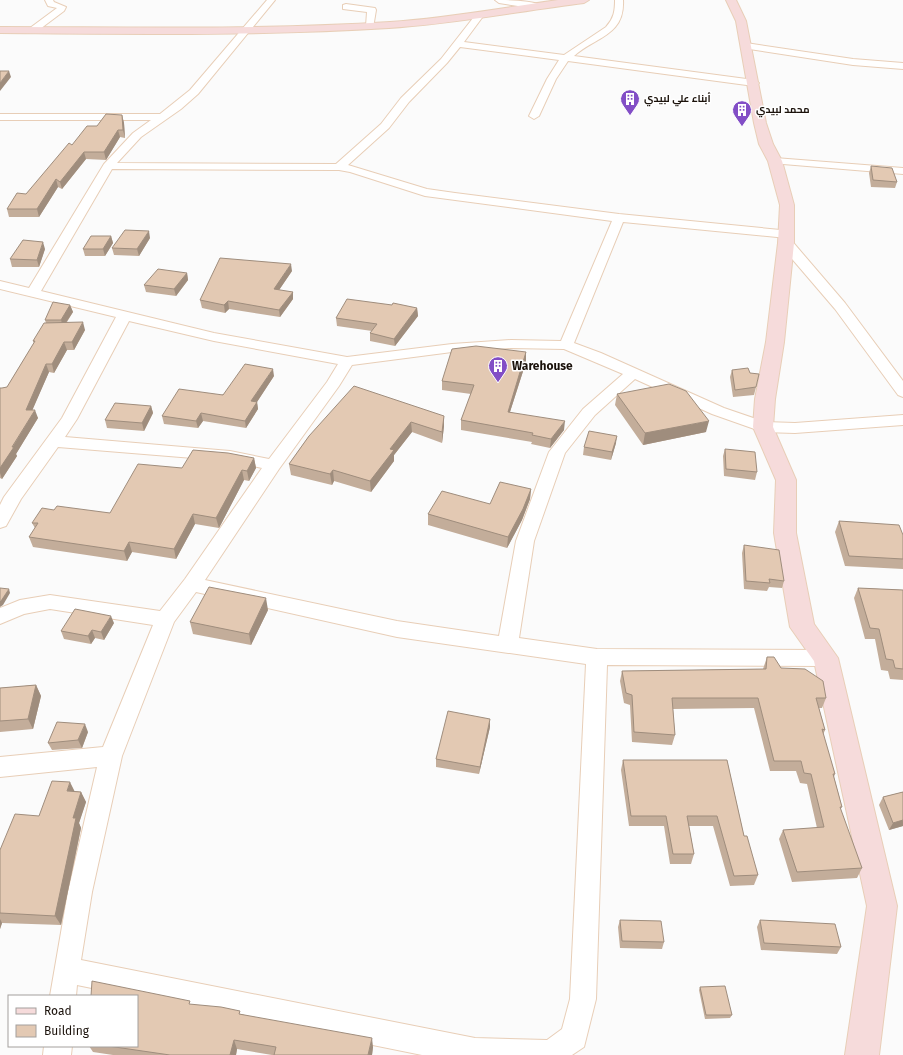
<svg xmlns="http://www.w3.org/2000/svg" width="903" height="1055" viewBox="0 0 903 1055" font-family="'Fira Sans',Cairo,sans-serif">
<rect width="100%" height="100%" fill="#fbfbfb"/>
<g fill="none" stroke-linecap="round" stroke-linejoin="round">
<!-- street casing -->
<g stroke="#e8ceb7" stroke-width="2">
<path id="street" d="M45 0H53L54 2 66 7 64 11 36 32H30V28L57 8 48 6Z
M267 0H275L198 94 181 109 141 137 117 163 336 164 381 124 401 98 441 59 477 13 480 12 484 15 464 42 564 55 606 27C614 18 615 11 615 0H623C625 36 595 37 574 56L754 80 759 83 754 86 568 61 556 79 539 116 534 119 529 116 547 79 559 60 460 47 447 63 409 102 389 128 348 165 427 189 455 193 619 214 791 231 793 234 787 238 623 222 574 343 601 353 724 408 765 422 795 423 903 415V425L795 433 763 432 712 414 635 379 595 415 565 453 534 541 519 638 597 649 826 650 833 652 836 658 833 664 826 666 607 665 596 999 584 1047 572 1055H422L77 985 76 996H50L68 892 97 767 0 777V757L103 747 153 625 50 609 24 614 0 624V608L20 600 50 595 160 611 185 579 262 468 230 461 58 447 21 499 6 526 0 528V505L4 497 62 418 116 317 0 289V281L29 288 104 164 133 133 151 120H0V114H160L190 90ZM112 169 339 170 350 172 425 196 612 221 561 341 511 340 452 344 347 357 214 333 41 291ZM129 321 214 341 338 364 327 382 269 459 230 451 65 437 77 419ZM511 348 564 349 623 374 583 409 549 452 516 541 499 636 397 621 205 580 279 469 339 386 352 365 452 352ZM196 592 397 637 586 664 570 999 562 1029 547 1040 475 1038 81 960 92 892 122 756 174 622Z
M495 0C506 0 534 0 542 6L538 9 499 3Z
M346 4 375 8 376 10 373 28 370 29 366 26 367 12 343 9V5Z
M746 43 853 59 903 63V69L853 65 743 48V44Z
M775 158 903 168V174L771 163 769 161 771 159Z
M786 239 791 240 845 303 903 381V397L898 395 835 309 781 246 780 243 781 240Z
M44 1046H72L71 1055H43Z"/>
</g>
<!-- secondary casing -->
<g stroke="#e8ceb7" stroke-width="2">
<path id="secondary" d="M558 0H589L584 3C519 11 455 24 389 28 260 36 130 34 0 33V27C130 27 261 30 390 22 447 18 502 8 558 0Z
M726 0H736L746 21 766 123 773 144 782 161 794 205V243L784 342 775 399 773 427 796 480V533L814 624 838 658 897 906 879 1055H845L867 906 814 661 790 627 774 533 776 480 753 427 755 399 766 342 778 243 780 205 768 161 759 144 754 123 736 21Z"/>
</g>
<!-- street -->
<use href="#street" fill="#fff" fill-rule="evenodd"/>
<!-- secondary -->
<use href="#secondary" fill="#f6dbdb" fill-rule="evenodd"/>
</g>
<!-- wall -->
<path fill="#c3ad9a" d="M122 115 124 123 125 138 120 137 106 160 86 159 62 189 58 187 39 217H9L7 209 26 194 72 145 97 126Z
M871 166 897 182 895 188 871 187 869 173Z
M111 236 113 243 105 256H85L83 249Z
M150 238 139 256 114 255 112 248Z
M45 249 39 267H12L10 259Z
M292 271 279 290 293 299 280 317 229 309 225 313 202 308 200 300Z
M187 273 188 280 176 296 146 292 144 285Z
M70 305 73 312 67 322 85 330 74 350H67L54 373 49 372 32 410 38 418 16 454 17 456 2 479 0 478V388H2L7 387 34 343 33 341 46 323 45 320Z
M417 308 418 316 395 346 370 341V333L372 331 337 326 336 318Z
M526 352V362L510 412 564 430 550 448 531 444 532 442 461 430V420L471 394 442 390V381Z
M732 370 756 387 754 395 733 397 730 377Z
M274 376 257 402 258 409 246 428 203 421 198 428 164 424 162 416Z
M617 394 706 432 643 445 615 405Z
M151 406 153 413 144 431 107 428 105 420Z
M444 416V426L442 443 412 432 394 455V461L371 492 334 481 332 485 291 475 289 464 309 436Z
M616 443 611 460 583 455 584 447Z
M725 449 757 472 755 480 724 476 723 456Z
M254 458 256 468 249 481 244 480 219 528 195 524 176 559 132 552 127 561 33 547 29 537 35 528 32 523 54 510 110 513 182 468Z
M531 489 530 499 522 520 507 548 428 525V514L490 504Z
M839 521 903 535V569L845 566 835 532Z
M744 545 784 581 782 588 769 587 767 591 744 589 742 553Z
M858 588 903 590V680L890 679 888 671 881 670 875 639H865L854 598Z
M268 610 251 645 193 634 190 622Z
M114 623 104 640 95 638 91 644 64 639 61 631Z
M767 657 781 668 826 698 822 708H819L825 730 823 735 835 774 834 777 842 807 840 810 862 868 857 878 792 882 779 839 783 830 817 828 807 784 800 783 796 771H770L754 708 673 709 675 735 672 745 632 742 630 705 624 703 620 681 622 671 763 669Z
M36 685 41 696 33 729 0 732V688Z
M490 727 479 774 436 767V759Z
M88 732 82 748 52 750 48 743Z
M623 760H727L744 836 758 875 754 885 730 886 713 826H689L694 854 691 864H670L664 826H629L621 770Z
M75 791 81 792 86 802 79 823 81 828 61 925 2 923 0 929V850L39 816Z
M903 792V826L889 830 879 805 883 797Z
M620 920 664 942 662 949 620 948 618 927Z
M760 920 841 947 837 954 761 950 757 927Z
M700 987 732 1015 730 1018 705 1019 699 990Z
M191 1005 241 1014 373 1047 372 1055H272L237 1049 236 1055H113L93 1052 89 1046H137Z"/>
<!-- shaded-wall -->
<path fill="#9f8d7d" d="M9 71 11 77 0 91V83Z
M122 115 124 123 125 138 123 130Z
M118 130 120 137 106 160 104 152Z
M84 152 86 159 62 189 60 182Z
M56 179 58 187 39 217 37 209Z
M149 231 150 238 139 256 137 249Z
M111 236 113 243 105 256 103 249Z
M43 242 45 249 39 267 37 260Z
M291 264 292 271 275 296 274 289Z
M187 273 188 280 176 296 174 289Z
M293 292V299L280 317 279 310Z
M228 301 229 309 225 313 224 305Z
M70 305 73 312 63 327 61 320Z
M417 308 418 316 395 346 394 339Z
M83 322 85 330 74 350 72 342Z
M64 342 67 350 54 373 52 364Z
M526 352V362L507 421 508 412Z
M46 364 49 372 29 418 26 410Z
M273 369 274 376 257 402 258 409 246 428 245 421 251 401Z
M151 406 153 413 144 431 142 423Z
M35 410 38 418 16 454 17 456 2 479 0 473V468Z
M201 413 203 421 198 428 196 421Z
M444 416V426L442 443V432Z
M565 421 564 430 550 448 551 439Z
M709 421 706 432 643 445 645 433Z
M411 422 412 432 394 455V461L371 492 370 481 390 449Z
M617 436 616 443 611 460 612 452Z
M254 458 256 468 249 481 247 471Z
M242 470 244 480 219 528 216 518Z
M333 470 334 481 332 485 330 474Z
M531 489 530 499 522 520 507 548 508 537Z
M193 514 195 524 176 559 174 549Z
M129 542 132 552 127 561 124 551Z
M9 589 10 593 3 605 0 607V602Z
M266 598 268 610 251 645 249 634Z
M111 616 114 623 104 640 101 632Z
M92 630 95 638 91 644 88 636Z
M36 685 41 696 33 729 28 719Z
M490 719V727L479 774 480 767Z
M85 724 88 732 82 748 78 740Z
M70 782 75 792 67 791Z
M81 792 86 802 79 823 81 828 61 925 55 916 73 818Z
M903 820V826L889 830 893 823Z
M0 919 2 923 0 929Z
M372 1038 373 1047 372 1055H368Z
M234 1040 237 1049 236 1055H230Z"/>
<!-- building -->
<path fill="#e3c9b3" stroke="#9f8d7d" d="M0 71H9L0 83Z
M106 114 122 115 123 130H118L104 152H84L60 182 56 179 37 209H7L17 193 26 194 69 143 72 145 87 126H97Z
M871 166 892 168 897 182 873 180Z
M125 230 149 231 137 249 112 248Z
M91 236H111L103 249H83Z
M23 240 43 242 37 260 10 259Z
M220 258 291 264 274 289 293 292 279 310 228 301 224 305 200 300Z
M158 269 187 273 174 289 144 285Z
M347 299 392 305 393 303 417 308 394 339 370 333 377 324 336 318Z
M53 302 70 305 61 320H45Z
M83 322 72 342H64L52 364H46L26 410H35L12 447H14L0 468V388H2L7 387 35 341H33L44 323Z
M476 346 526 352 508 412 565 421 551 439 532 435 533 433 461 420 474 385 442 381 452 349Z
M245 364 273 369 251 401 257 402 245 421 201 413 196 421 162 416 179 389 223 395Z
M748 368 750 373 759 374 756 387 735 390 732 370Z
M669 384 686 391 709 421 645 433 617 394Z
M354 386 444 416 442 432 411 422 390 449 394 450 370 481 333 470 330 474 289 464 309 436Z
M115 403 151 406 142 423 105 420Z
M589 431 617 436 612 452 584 447Z
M725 449 755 452 757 472 726 469Z
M193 450 228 453 254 458 247 471 242 470 216 518 193 514 174 549 129 542 124 551 29 537 38 523H32L42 508 54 510 57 506 110 513 138 464 182 468Z
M500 482 531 489 523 509 508 537 428 514 442 491 490 504Z
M839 521 899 525 903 535V559L849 556Z
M744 545 779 550 784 581 769 579 770 583 746 581Z
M209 587 266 598 249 634 190 622Z
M0 588 9 589 1 601 0 602Z
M858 588 903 590V669L895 668 893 660 886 659 879 629 870 628Z
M75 609 111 616 101 632 92 630 88 636 61 631Z
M767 657H774L781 668 805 669 823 681 826 698H816L825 730 822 729 835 774H833L842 807H840L862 868 797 872 783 830 824 827 811 774 804 773 801 761H774L758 698H672L675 735 634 732 632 695 626 693 622 671 766 669Z
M36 685 28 719 0 721V688Z
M448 711 490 719 480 767 436 759Z
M57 722 85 724 78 740 48 743Z
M623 760H727L744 836H747L758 875 734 876 717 816H687L694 854H673L666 816H631Z
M52 781 70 782 67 791 81 792 73 818H76L55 916 0 913V850L15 814 39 816Z
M903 792V820L893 823 883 797Z
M620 920 661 921 664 942 622 941Z
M760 920 835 924 841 947 764 943Z
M92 981 190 1001 189 1004 221 1007 240 1011 239 1014 372 1038 368 1055H274L276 1047 234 1040 230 1055H170L108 1046H137V996H91Z
M725 986 732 1015H706L700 987Z"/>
<!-- icons -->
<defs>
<g id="building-pin" transform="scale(1)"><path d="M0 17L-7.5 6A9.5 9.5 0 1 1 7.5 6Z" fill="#824ec6" stroke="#fff"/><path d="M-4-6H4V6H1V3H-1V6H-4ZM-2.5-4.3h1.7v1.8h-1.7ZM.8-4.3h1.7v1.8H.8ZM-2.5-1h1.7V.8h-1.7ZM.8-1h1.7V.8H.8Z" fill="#fff"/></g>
</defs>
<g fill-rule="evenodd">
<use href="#building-pin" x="630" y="99"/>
<use href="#building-pin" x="742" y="110"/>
<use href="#building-pin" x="498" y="366"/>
</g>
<g text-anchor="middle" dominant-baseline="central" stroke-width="3" stroke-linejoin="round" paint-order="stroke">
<!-- far-poi labels -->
<g font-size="10" font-weight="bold" fill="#1b120b" stroke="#fff" text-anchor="start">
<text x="644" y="99">أبناء علي لبيدي</text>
<text x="756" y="110">محمد لبيدي</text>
</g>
<!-- poi labels -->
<g font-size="12" font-weight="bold" fill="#1b120b" stroke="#fff" text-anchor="start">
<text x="512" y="366">Warehouse</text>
</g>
</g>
<!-- legend -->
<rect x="8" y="995" width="130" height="52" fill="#ffffff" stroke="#a4a09d"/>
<rect x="16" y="1008" width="20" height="6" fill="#f6dbdb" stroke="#a4a09d"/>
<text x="44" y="1015" font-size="12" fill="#1b120b">Road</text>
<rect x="16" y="1025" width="20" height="12" fill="#e3c9b3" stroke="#a4a09d"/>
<text x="44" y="1035" font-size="12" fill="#1b120b">Building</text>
</svg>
